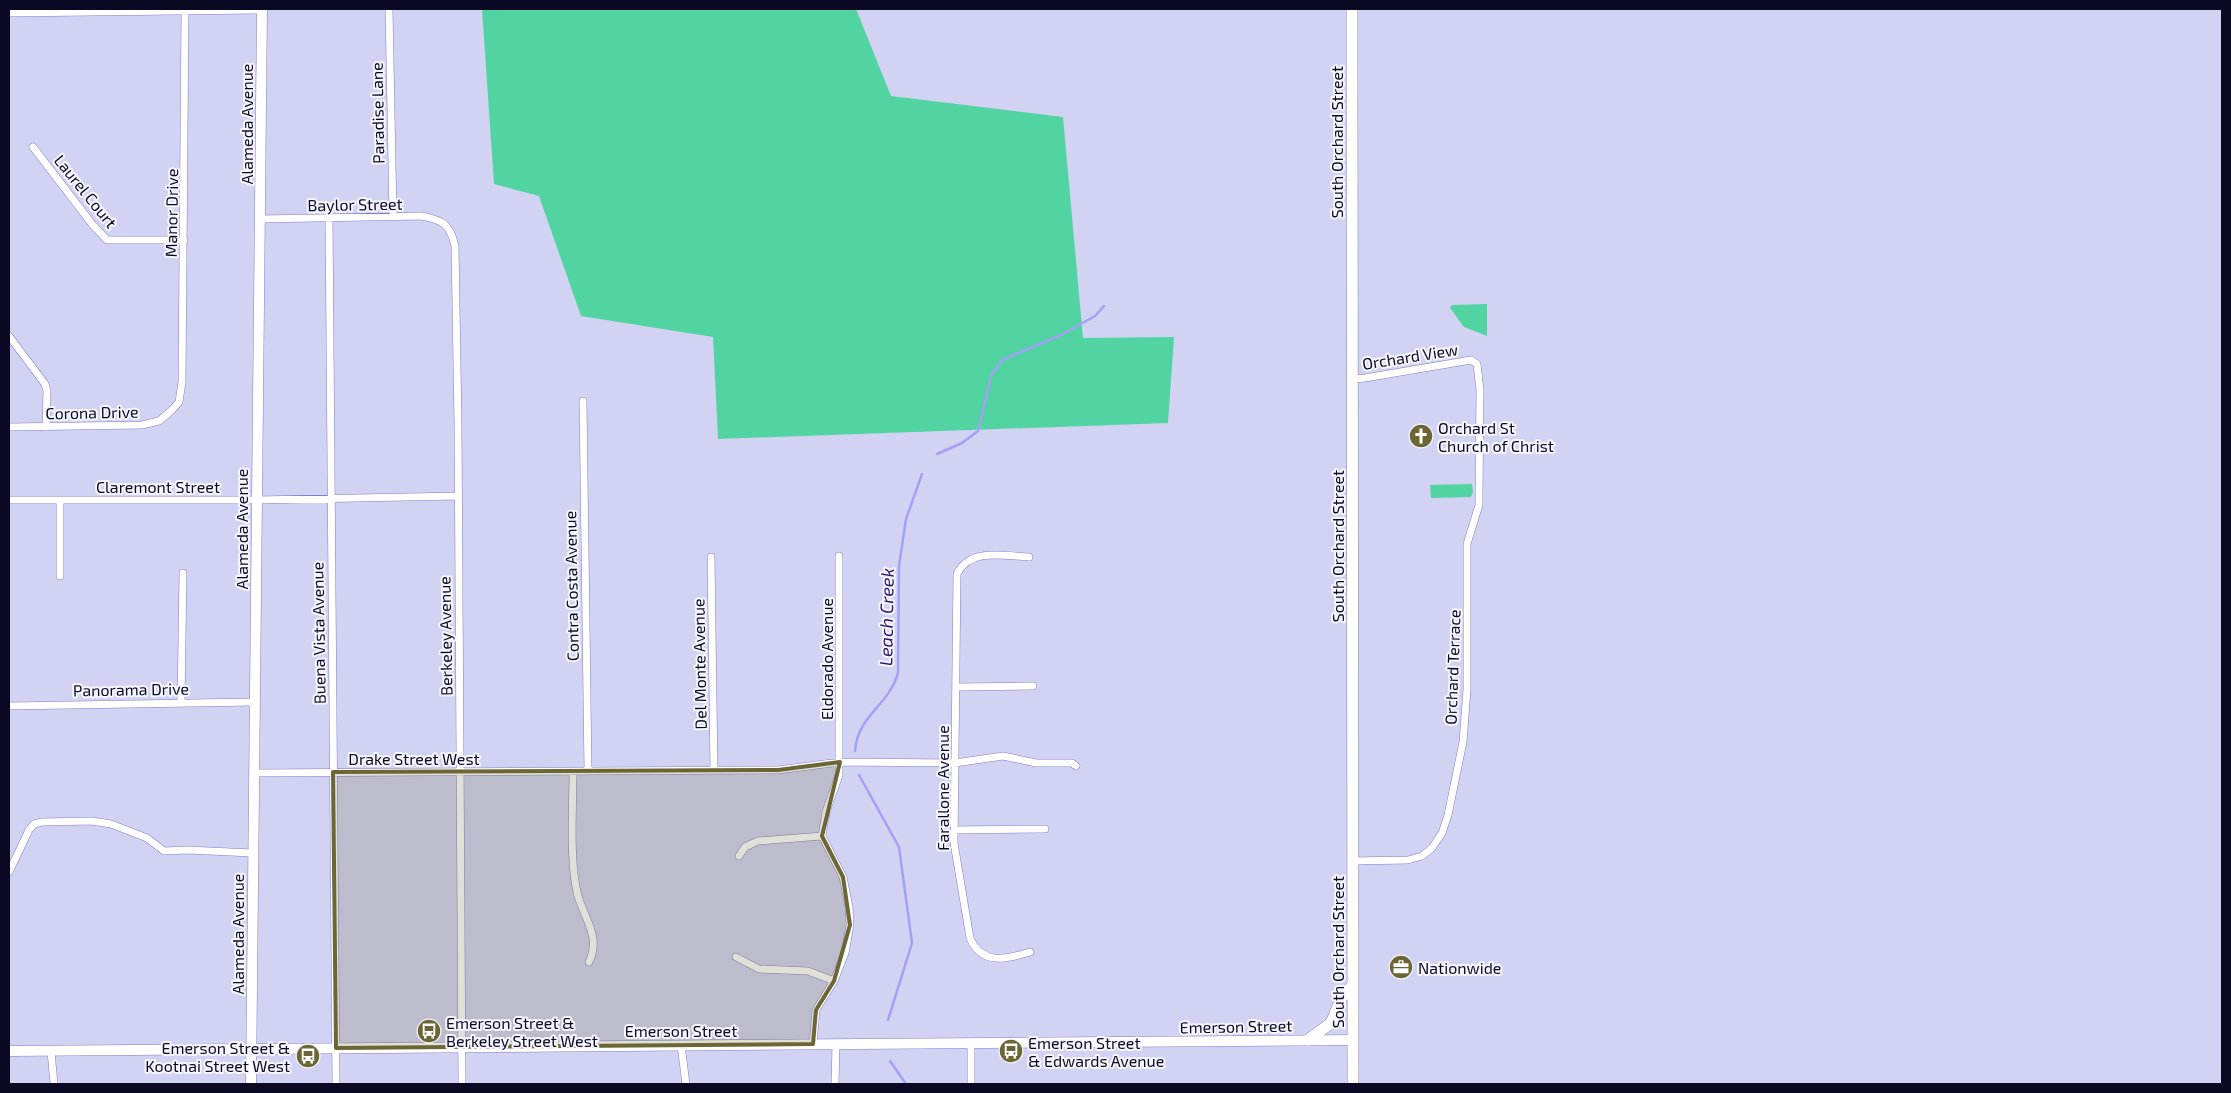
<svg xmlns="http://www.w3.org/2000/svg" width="2231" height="1093" viewBox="0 0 2231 1093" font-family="'Exo 2',sans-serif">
<rect width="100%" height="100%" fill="#d2d3f3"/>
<!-- green -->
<path fill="#52d3a2" d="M482 9H856L891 96 1063 117 1083 338 1174 337 1168 423 718 439 713 337 581 316 539 196 494 184Z
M1487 304V336L1464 327 1450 308 1452 305Z
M1472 484 1473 492 1471 497 1431 498 1430 485Z"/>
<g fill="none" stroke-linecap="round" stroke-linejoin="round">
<!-- stream -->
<path stroke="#a3a0f6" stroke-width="2.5" d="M937 454 962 443 978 431 991 376 1002 360 1061 335 1095 316 1104 306
M855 751C858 714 889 706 898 673L899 566 906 519 922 474
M859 775 899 847 912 943 888 1020
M890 1061 906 1084"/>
<!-- street casing -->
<g stroke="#807dc7" stroke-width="8">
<path id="street" d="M389 9 393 216
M9 13 262 10
M33 147 92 224 107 240H184
M329 218 336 1084
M260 219 421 216C443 220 450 224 455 246L458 423 462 1084
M9 336 45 384 47 391 46 427
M583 401 588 771
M9 427 142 425 159 421 172 410 179 402 182 382 185 12
M9 500H257L458 496
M60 500V576
M711 557 714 770
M1029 557C1005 556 970 547 957 574L954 843 970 938C982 966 1007 959 1030 952
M957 687 1033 686
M181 702 183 573
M9 706 254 702
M573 772C573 808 569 863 578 896 585 920 601 937 589 962
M254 773 778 770 840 762 955 763 1003 756 1036 763H1072L1076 766
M954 830 1045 829
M739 856 745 847 758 841 822 836
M1352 861 1408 860 1422 856 1432 848 1442 833 1448 815 1463 742 1467 689V544L1479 505V495L1480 390 1477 364 1471 360 1365 378 1353 379
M9 872 29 830 34 824 42 822 92 821 111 824 147 838 164 851 188 850 252 853
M736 957 759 969 808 971 834 981
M813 1044 816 1010 834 981 845 953 850 925 849 907 843 877 822 836 826 812 839 775V556
M681 1045 686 1084
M51 1051 54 1084
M835 1084 836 1044
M971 1084V1043"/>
</g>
<!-- secondary casing -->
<g stroke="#807dc7" stroke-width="11">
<path id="secondary" d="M9 1051 1353 1040
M251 1084 262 9"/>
</g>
<!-- primary casing -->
<g stroke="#807dc7" stroke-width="12">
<path id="primary" d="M1352 9 1353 1084
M1308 1040 1331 1023 1342 997 1353 985"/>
</g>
<!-- street -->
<use href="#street" stroke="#fff" stroke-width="7"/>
<!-- secondary -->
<use href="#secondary" stroke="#fff" stroke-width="10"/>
<!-- primary -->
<use href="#primary" stroke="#fff" stroke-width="11"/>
</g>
<!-- marked area -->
<path fill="#6b6633" fill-opacity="0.2" stroke="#6b6633" stroke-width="4" stroke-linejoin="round" d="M840 762 822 836 843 877 850 925 834 981 816 1010 813 1044 336 1048 333 772 778 770Z"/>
<!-- icons -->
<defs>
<g id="church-disc" transform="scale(1.25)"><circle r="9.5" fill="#6b6633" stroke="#f6f6ff"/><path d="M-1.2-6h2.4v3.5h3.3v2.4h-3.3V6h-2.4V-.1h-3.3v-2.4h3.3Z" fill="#fff"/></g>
<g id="office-disc" transform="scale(1.25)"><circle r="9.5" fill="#6b6633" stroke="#f6f6ff"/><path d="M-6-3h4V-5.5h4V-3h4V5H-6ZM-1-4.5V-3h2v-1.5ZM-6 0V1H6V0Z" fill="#fff"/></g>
<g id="bus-disc" transform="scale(1.25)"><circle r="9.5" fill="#6b6633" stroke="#f6f6ff"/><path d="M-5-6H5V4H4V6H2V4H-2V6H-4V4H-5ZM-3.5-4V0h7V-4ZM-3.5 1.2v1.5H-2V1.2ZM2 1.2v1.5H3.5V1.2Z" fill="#fff"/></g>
</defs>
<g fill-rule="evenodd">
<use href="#church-disc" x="1421" y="436"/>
<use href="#office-disc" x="1401" y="967"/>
<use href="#bus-disc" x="429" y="1031"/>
<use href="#bus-disc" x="1011" y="1051"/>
<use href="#bus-disc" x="308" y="1056"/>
</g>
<g text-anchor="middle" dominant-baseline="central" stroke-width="4" stroke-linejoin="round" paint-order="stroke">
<!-- street labels -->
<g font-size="16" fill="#0b0823" stroke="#f6f6ff">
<text transform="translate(377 113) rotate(-91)">Paradise Lane</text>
<text transform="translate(246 124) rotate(-90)">Alameda Avenue</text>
<text transform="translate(1336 142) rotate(-90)">South Orchard Street</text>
<text transform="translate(86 191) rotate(51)">Laurel Court</text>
<text transform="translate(355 204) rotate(-1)">Baylor Street</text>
<text transform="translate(171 213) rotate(-89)">Manor Drive</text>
<text transform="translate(1410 356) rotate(-9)">Orchard View</text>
<text transform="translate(92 412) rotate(-1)">Corona Drive</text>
<text x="158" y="486">Claremont Street</text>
<text transform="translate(241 529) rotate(-90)">Alameda Avenue</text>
<text transform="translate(1337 546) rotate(-90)">South Orchard Street</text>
<text transform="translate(571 586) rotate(-91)">Contra Costa Avenue</text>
<text transform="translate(318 633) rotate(-91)">Buena Vista Avenue</text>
<text transform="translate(445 636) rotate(-91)">Berkeley Avenue</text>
<text transform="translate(826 659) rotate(-90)">Eldorado Avenue</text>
<text transform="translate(699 664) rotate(-91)">Del Monte Avenue</text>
<text transform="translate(1452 667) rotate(-88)">Orchard Terrace</text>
<text transform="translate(131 689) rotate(-1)">Panorama Drive</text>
<text x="414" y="758">Drake Street West</text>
<text transform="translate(942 788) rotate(-90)">Farallone Avenue</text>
<text transform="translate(237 934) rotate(-90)">Alameda Avenue</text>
<text transform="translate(1337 952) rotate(-90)">South Orchard Street</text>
<text transform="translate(1236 1026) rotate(-1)">Emerson Street</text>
<text x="681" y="1030">Emerson Street</text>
</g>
<!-- poi labels -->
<g font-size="16" fill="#0b0823" stroke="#f6f6ff" text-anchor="start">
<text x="1438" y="427">Orchard St<tspan x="1438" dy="18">Church of Christ</tspan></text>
<text x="1418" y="967">Nationwide</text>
<text x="446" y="1022">Emerson Street &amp;<tspan x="446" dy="18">Berkeley Street West</tspan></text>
<text x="1028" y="1042">Emerson Street<tspan x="1028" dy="18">&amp; Edwards Avenue</tspan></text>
<text x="290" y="1047" text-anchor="end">Emerson Street &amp;<tspan x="290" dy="18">Kootnai Street West</tspan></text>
</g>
<!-- water labels -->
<g font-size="18" font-style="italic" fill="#2c1572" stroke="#f6f6ff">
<text transform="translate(886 617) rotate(-89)">Leach Creek</text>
</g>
</g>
<!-- border -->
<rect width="2231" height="1093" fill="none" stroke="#0b0823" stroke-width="20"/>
</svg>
